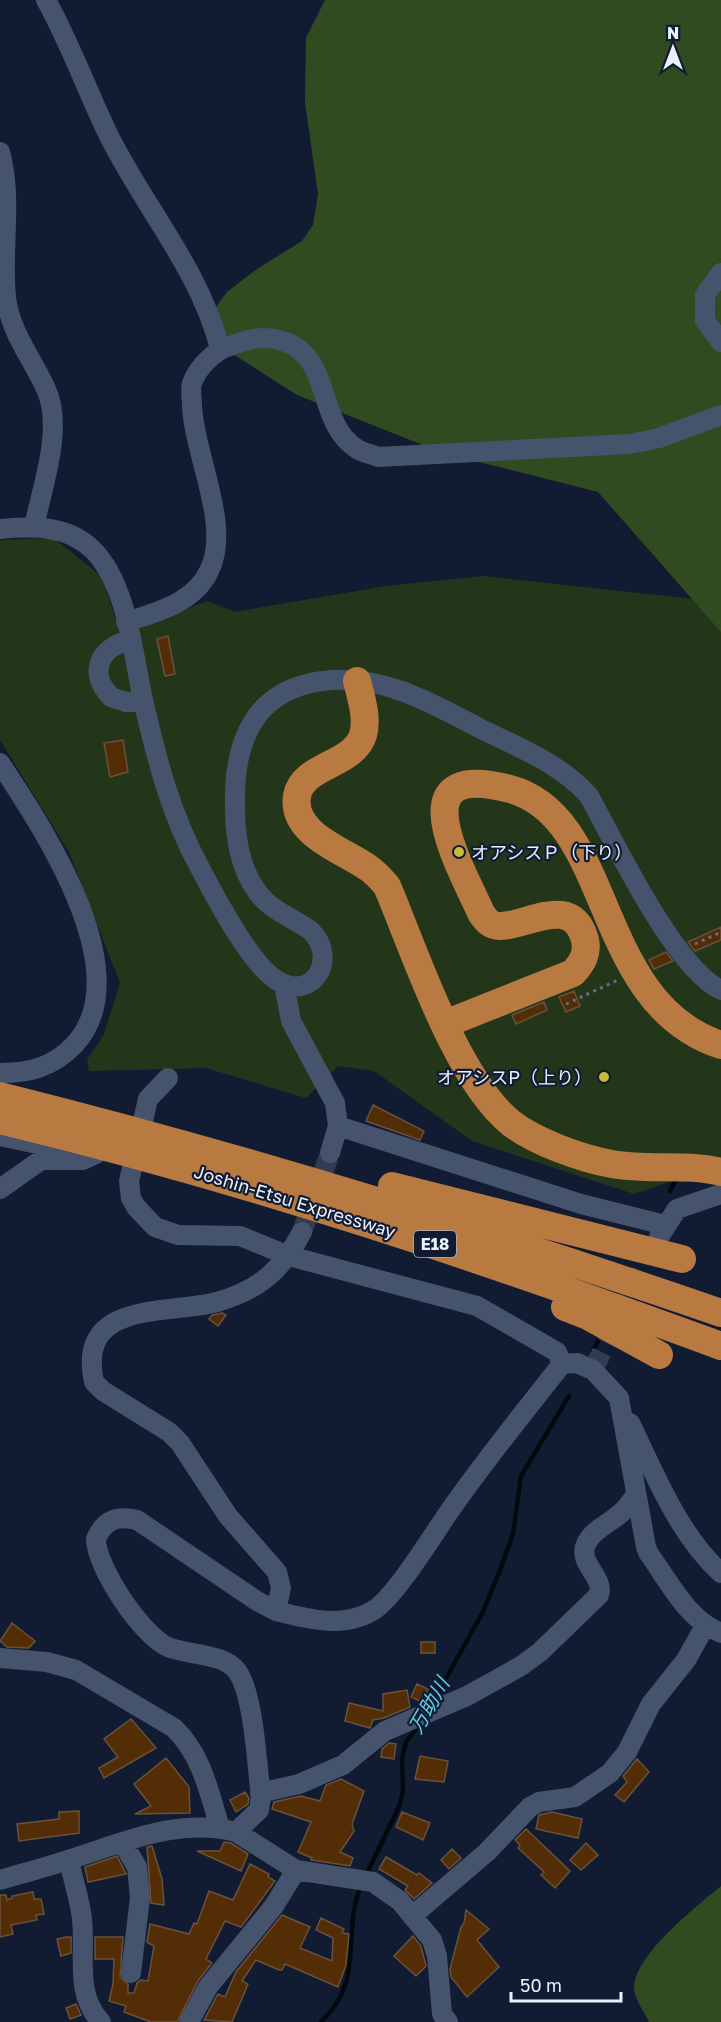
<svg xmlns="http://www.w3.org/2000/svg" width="721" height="2022" viewBox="0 0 721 2022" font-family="'Golos Text','Noto Sans JP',sans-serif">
<rect width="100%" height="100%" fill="#111c33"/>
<!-- green -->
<path fill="#24361a" d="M54 538 102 577 120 632 208 601 234 612 386 586 483 576 721 602V1164L634 1194 472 1141 374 1071 338 1066 306 1098 206 1068 89 1071 87 1060 104 1034 120 983 69 852 0 740V540Z"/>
<!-- forest -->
<path fill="#304b20" d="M325 0H721V632L598 492 443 453 297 395 230 352 213 311 227 292 257 269 302 241 313 225 318 194 305 102 306 38Z
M721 1886V2022H649C645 2013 634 1998 634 1988 635 1954 696 1907 721 1886Z"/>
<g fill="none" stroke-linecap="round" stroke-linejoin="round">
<!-- stream -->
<path stroke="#00090d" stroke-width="4.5" d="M670 1191 676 1179
M593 1351 600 1337
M431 1705 483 1612 500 1570 513 1534 521 1476 569 1396
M366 1875 399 1807 403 1791 402 1759 406 1742 419 1725
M321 2022C366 1980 341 1935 361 1885"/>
</g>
<!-- building -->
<path fill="#532d06" stroke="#6a513c" stroke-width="1.5" d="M168 636 175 674 165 676 157 639Z
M123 740 128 772 110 777 104 743Z
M721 927V940L695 951 688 942Z
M666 952 673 961 654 969 649 960Z
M574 991 580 1006 566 1012 559 997Z
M544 1002 547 1010 516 1024 512 1015Z
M373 1105 424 1131 420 1140 366 1121Z
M222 1313 226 1315 218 1326 209 1319 212 1315Z
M12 1623 35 1641 29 1648 7 1647 0 1641Z
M421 1642H435V1653H421Z
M417 1684 428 1689 422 1702 411 1697Z
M407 1690 410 1707 384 1718 373 1720 370 1728 345 1721 349 1703 383 1711V1694Z
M131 1719 156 1748 104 1778 99 1768 118 1757 104 1739Z
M389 1743 396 1744 394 1759 381 1757 382 1749Z
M420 1756 448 1761 444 1782 415 1779Z
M166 1758 189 1787 190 1813 135 1814 151 1806 134 1784Z
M637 1759 649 1772 624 1802 615 1795 627 1782 623 1776Z
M341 1779 364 1791 352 1824 354 1831 340 1852 353 1858 350 1866 311 1860 312 1858 298 1852 311 1822 272 1809 274 1802 301 1796 320 1801 326 1785Z
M245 1792 249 1798 248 1804 236 1812 230 1800Z
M79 1811V1833L19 1841 17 1824 59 1819V1812Z
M402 1812 430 1823 423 1840 396 1827Z
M552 1812 582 1819 578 1838 536 1829 539 1815Z
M526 1829 570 1871 555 1888 541 1875 544 1872 518 1848 520 1845 515 1840Z
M224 1842 231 1843 248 1854 241 1871 197 1851H220Z
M586 1843 598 1855 581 1870 570 1860Z
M152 1846 162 1879 164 1905 151 1903 147 1847Z
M452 1849 461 1858 449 1869 441 1860Z
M117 1856 126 1874 88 1882 85 1867Z
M386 1857 417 1875 419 1873 432 1883 414 1899 405 1890 408 1886 379 1869Z
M250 1864 269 1874 268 1877 275 1881 241 1927 225 1921 206 1959 212 1963 198 1981 177 2022H151L124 2012 126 2006 109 2001 113 1984 114 1959H95V1937H123L120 1977 128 1984V1993H134L137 1983 141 1980 148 1981 154 1946 147 1942 150 1924 189 1934 194 1923 197 1924 209 1891 233 1900Z
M33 1892 34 1899H41L44 1914 36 1915 37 1920 11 1925 13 1934 0 1937V1895H6L7 1900 12 1898V1896Z
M466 1910 489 1929 477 1940 499 1967 467 1997 451 1977 450 1969 461 1927 464 1923Z
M282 1915 310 1927 300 1948 332 1961 333 1938 316 1930 321 1918 344 1929 342 1933 349 1934 346 1965 338 1987 285 1964 282 1970H279L256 1960 242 1981 248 1984 232 2022 204 2020 218 1994 225 1997 236 1972Z
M413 1936 421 1946 426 1966 416 1976 394 1956Z
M66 1937H71V1953L61 1956 57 1939Z
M76 2004 81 2015 70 2019 66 2008Z"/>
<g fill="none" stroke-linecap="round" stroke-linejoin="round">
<!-- minor-tunnel -->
<path stroke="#323c51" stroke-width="20" stroke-dasharray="20 10" stroke-linecap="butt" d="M302 1232 330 1153
M593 1370 657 1240"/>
<!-- path -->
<path stroke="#666f82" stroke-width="3" stroke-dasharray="3 4.5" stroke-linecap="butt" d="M695 944 721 932
M566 1004 618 980"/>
<!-- minor -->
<path stroke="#46536d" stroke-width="20" d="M46 0C70 43 86 88 107 132 143 206 200 269 220 349
M0 152C13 200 1 249 6 297 10 332 32 358 46 389 64 428 42 487 34 527
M721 273 705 295V321L721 342
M0 529C33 526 68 525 93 550 128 585 133 657 144 704 157 760 171 815 199 866 214 895 251 966 278 981 314 1002 339 957 310 930 291 917 269 910 256 890 239 866 235 836 235 807 233 739 256 685 332 680 388 677 433 704 481 729 518 747 561 764 589 796 615 843 675 969 721 990
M126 622C157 612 194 603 209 571 232 526 194 455 192 406 192 399 190 389 192 383 198 367 214 351 230 346 248 339 263 335 283 341 334 358 315 422 357 449 363 453 372 454 378 457L630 444 659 438 721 415
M130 640C100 647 87 672 111 697L126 702H143
M0 763C42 827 141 974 74 1045 53 1067 30 1073 0 1073
M284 984 291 1021 335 1103 338 1126 330 1153
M168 1078 148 1099 129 1181 131 1198 136 1207 155 1227 178 1235 240 1236 289 1256 477 1306 557 1352 562 1364
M338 1126 581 1204 665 1225
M0 1136 56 1148
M0 1189 41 1160H83L96 1154 111 1141
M659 1237 677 1209 721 1194
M630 1423C655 1474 678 1534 721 1573
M276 1611C308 1619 344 1629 374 1610 396 1596 434 1533 451 1509 486 1459 524 1412 562 1364L577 1363 593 1370 619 1398 646 1547 649 1554C670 1583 687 1619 721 1633
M0 1658 47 1662 76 1670 174 1728C202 1755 209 1792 220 1828
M260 1793 299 1784 343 1765 385 1731 467 1696 521 1666 540 1652 599 1595C605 1577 577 1563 586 1544 592 1530 610 1523 621 1513 627 1508 631 1501 636 1495
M236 1832 296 1870 373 1882 400 1901 432 1940 437 1956 442 2014 448 2022
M122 1842 137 1867 140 1898 131 1973
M69 1860C73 1880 80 1900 82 1919 86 1956 74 1993 101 2022
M0 1880C24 1873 47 1867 71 1859 125 1842 179 1817 236 1832L259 1810 261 1797C257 1767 254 1694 237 1671 224 1653 187 1655 168 1647 142 1636 96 1567 96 1539 104 1520 117 1515 137 1520L257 1601 276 1611 281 1588 277 1572 228 1516 180 1443 169 1432 103 1391 94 1382C76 1299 169 1315 217 1302 259 1290 282 1270 302 1232
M412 1916 487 1852 530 1807 539 1802 575 1797 610 1773 627 1752 651 1704 686 1660 705 1626
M189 2022 208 1987 274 1906 296 1870"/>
<!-- highway -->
<path stroke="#b97a42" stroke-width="28" d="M357 681C361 697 368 718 363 735 353 766 303 764 297 796 291 834 343 850 367 867 375 872 381 879 387 886 415 952 456 1079 511 1123 535 1142 583 1159 612 1164 648 1171 685 1163 721 1172
M445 1024 573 973C582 963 588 954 585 940 572 892 526 927 500 926 490 926 486 920 481 913 460 865 397 759 510 789 615 817 592 1003 721 1045
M0 1096C244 1157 483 1231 721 1313
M0 1120C246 1179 484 1259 721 1346
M392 1186 682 1259
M565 1307 588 1316 659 1355"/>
</g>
<!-- markers -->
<g fill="#c8bb3b" stroke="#111c33" stroke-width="2">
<circle cx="459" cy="852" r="6"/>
<circle cx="604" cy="1077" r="6"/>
</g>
<g text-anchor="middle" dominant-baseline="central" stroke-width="4.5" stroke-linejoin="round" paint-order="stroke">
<!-- shield labels -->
<rect fill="#111c33" stroke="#a9b1c1" stroke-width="1.5" x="414" y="1231" width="42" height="26" rx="4.5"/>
<g font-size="16" font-weight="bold" fill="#eaf1fe">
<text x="435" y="1244">E18</text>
</g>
<!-- poi labels -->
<g font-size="18" fill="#eaf1fe" stroke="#111c33" text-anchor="start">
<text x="471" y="852">オアシスＰ（下り）</text>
<text x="592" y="1077" text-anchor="end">オアシスP（上り）</text>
</g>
<!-- street labels -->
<g font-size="18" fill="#eaf1fe" stroke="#111c33">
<text transform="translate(295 1201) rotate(17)">Joshin-Etsu Expressway</text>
</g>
<!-- water labels -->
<g font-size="20" font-style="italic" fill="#64d2e7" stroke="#111c33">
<text transform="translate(428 1705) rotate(-60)">万助川</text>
</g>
</g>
<!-- north arrow -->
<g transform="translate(673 48)" stroke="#111c33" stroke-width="4.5" paint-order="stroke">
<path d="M0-4.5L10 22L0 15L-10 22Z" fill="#eaf1fe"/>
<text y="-9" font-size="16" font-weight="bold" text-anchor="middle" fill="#eaf1fe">N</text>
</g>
<!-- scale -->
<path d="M511 1992v9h110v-9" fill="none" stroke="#eaf1fe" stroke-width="3"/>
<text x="520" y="1992" font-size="18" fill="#eaf1fe" stroke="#111c33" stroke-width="4.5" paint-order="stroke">50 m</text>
</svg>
